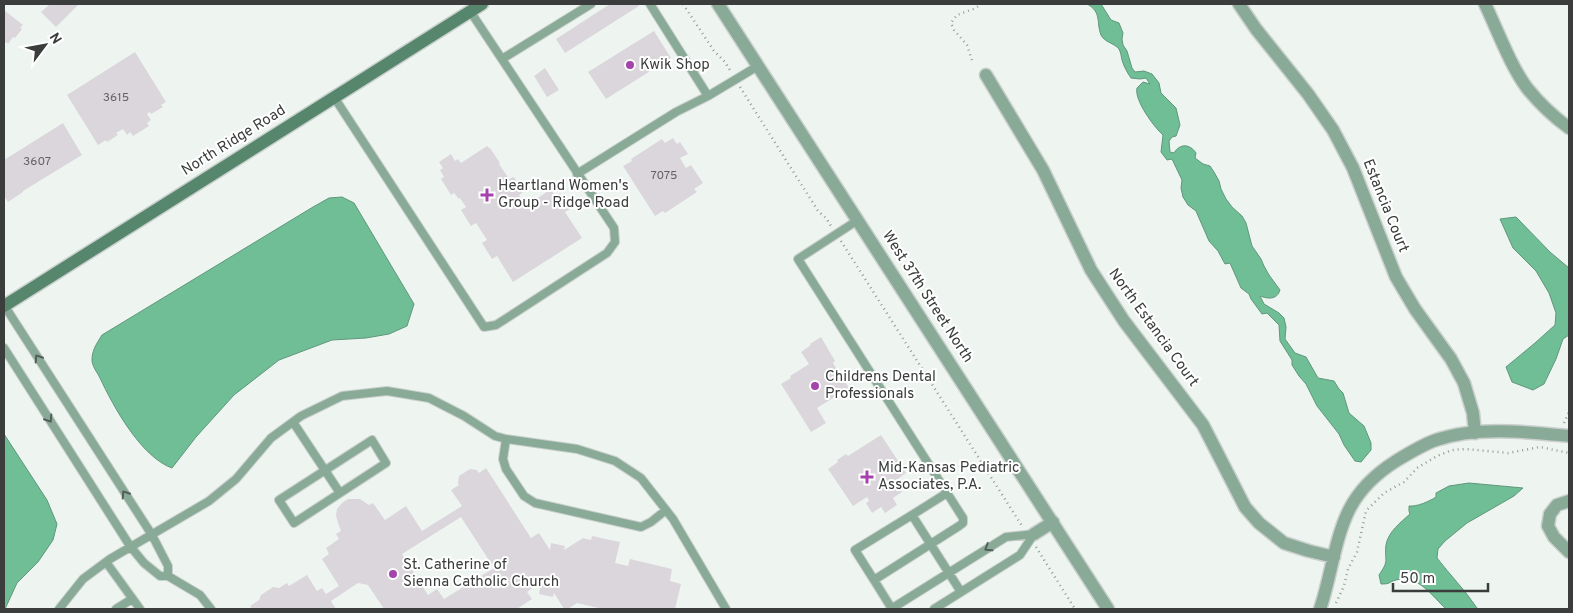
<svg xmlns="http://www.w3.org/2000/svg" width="1573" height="613" viewBox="0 0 1573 613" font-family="Overpass,sans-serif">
<rect width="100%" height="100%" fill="#eef5f1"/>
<!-- water -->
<path fill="#70be96" stroke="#60977b" d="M1087 4H1101L1111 20 1119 23 1123 33 1122 39 1123 45 1127 51 1132 68 1135 72 1144 71 1152 74 1159 83 1161 93 1176 108 1180 125 1176 136 1172 137 1169 141 1170 152 1174 153C1180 143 1190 144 1196 153L1195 158 1203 164 1210 166 1214 172 1219 181 1221 189 1226 199 1232 207 1242 216 1246 223 1252 246 1261 259 1264 266 1269 275 1280 290C1277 300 1268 299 1260 296L1264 304 1279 313 1284 318 1286 327 1285 339 1295 353 1306 357 1318 378 1334 381 1339 389 1343 393 1349 413 1364 426 1371 443V450L1361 462 1355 461 1344 445 1339 434 1317 406 1306 384 1299 376 1292 365V360L1280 341 1279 325 1267 313 1262 314 1251 299 1249 294 1241 288 1230 263 1225 264 1218 251 1209 241 1196 211 1188 205 1183 197 1181 188 1182 180 1172 159 1167 160 1161 152 1163 135C1154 127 1134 100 1137 88L1143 82 1150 84 1146 78 1140 79 1131 78C1127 72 1124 67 1122 60 1121 56 1121 53 1119 49 1114 43 1104 42 1101 35 1096 22 1102 12 1087 4Z
M342 197 354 203 414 304 407 326 389 334 366 338 332 340 279 360 234 395 196 437 172 468C141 457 113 406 100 378 97 372 92 366 92 360 92 350 97 343 102 335L313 207 329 198Z
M1516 217 1550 252 1569 268V335L1563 339 1556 359 1544 384 1533 390 1512 382 1506 367 1535 343 1555 325 1556 313 1549 293 1536 271 1513 248 1500 219Z
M4 434 47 500 57 524 53 540 38 562 17 583 5 609H4Z
M1469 483 1523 488 1514 496 1467 523 1445 541 1438 549 1437 558C1450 575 1465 590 1477 608L1474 609H1446C1433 597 1417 573 1396 580 1388 582 1392 584 1381 584L1379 575C1390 559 1384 562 1386 545 1388 532 1401 522 1410 514L1409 511V506C1417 507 1430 501 1436 497V493L1449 486Z"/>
<!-- building -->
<path fill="#dbd6db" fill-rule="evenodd" d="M50 4H79L56 27 41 12Z
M610 4H638L639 6 565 53 556 39Z
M4 10 23 25 20 28 22 29 15 38 13 37 8 44 6 42 4 45Z
M654 31 671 58 606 99 588 72Z
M135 52 166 102 161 105 163 107 151 114 150 112 147 114 151 120 147 123 149 126 133 136 130 132 127 135 123 129 116 133 118 135 107 142 106 140 98 145 67 95Z
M545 68 559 90 547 97 534 76Z
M63 123 82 155 23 191V192L8 202 4 196V160Z
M673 138 677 144 680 142 688 154 680 158 686 168 691 165 703 183 694 189 697 192 665 213 663 211 655 216 623 166 632 161 631 159 662 139 665 143Z
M487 146 489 148H490L500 163 499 164 509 179 514 177 523 192 519 195 526 206 551 189 555 196 560 193 570 209 565 212 582 238 513 282 497 256 492 259 482 243 487 240 476 223 471 226 461 210 466 207 460 198 459 199 454 193 451 195 441 179 444 177 440 170 443 168 439 162 451 154 455 161 458 159 461 163Z
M821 337 835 361 833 363 849 388 817 408 826 423 811 432 781 384 791 378 790 376 809 364 801 352 811 345 810 344Z
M881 435 906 473 895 481 902 492 893 498 897 505 885 513 881 507 872 513 866 503 869 501 867 497 853 506 828 469 838 462 837 460 846 454 848 456Z
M486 468 531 538 539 533 550 550 551 543 565 546 564 550 583 538 591 540 592 536 620 542 615 563 628 566 630 559 672 569 670 581 681 584 675 609H603L577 603 568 609H564L554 593 553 597 539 594 541 582 527 592 532 599 517 609H384L368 585 358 583 331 601 336 609H252L250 606 259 600 261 595 273 587 279 588 287 583 289 586 307 575 317 591 322 588 326 594 339 586 322 559 329 554 326 548 339 539 336 534 341 531 338 523 336 515 337 509 342 503 348 499H360L369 505 373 503 385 520 406 506 422 531 462 506 451 490 459 485 458 483 459 476 470 469 477 470 479 473ZM461 517 494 568 444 599 437 589 428 595 402 554Z"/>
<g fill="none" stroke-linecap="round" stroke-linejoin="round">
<!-- service casing -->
<g stroke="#cad0cd" stroke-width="10">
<path id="service" d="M650 4 708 96
M502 59 591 4
M334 97 484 327 496 325 607 253 615 242 614 228 470 11
M577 174 676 112 708 96 758 66
M858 220 798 259 963 518V523L959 526 874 580 892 609
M4 348 130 546 144 563 160 576H168V566L152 535 4 305
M293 422 340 493 294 523 279 500 372 440 386 463 340 493
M506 439 503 459 506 469 524 496 535 503 641 527 651 522 666 510
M947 493 912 515 961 592
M106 562 140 609
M168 576 200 595 211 609
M874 580 855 550 912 515
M59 609 83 579 110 559 209 501 236 479 271 438 301 416 342 396 387 391 429 398 464 416 495 436 506 439 577 449 615 461 641 478 673 519 726 609
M116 609 132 599
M891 609 1006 537 1034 534
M934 609 1020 555 1034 534"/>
</g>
<!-- minor casing -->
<g stroke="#cad0cd" stroke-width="15">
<path id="minor" d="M1239 4 1256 29 1308 94 1333 130 1353 168 1396 277 1415 309 1451 359 1464 383 1473 413 1475 433
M1485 4C1497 29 1510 65 1527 88 1539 103 1554 117 1569 128
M986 75 1043 170 1091 270 1124 321 1203 425 1245 507 1259 523 1284 543 1309 551 1334 557
M1569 501 1557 505 1550 514 1548 526 1554 537 1569 552
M1034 534 1053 522
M1320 609C1331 577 1334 541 1349 510 1359 490 1377 473 1396 461 1409 453 1422 445 1436 440 1477 426 1528 432 1569 436"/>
</g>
<!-- tertiary casing -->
<g stroke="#cad0cd" stroke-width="15">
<path id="tertiary" d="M718 4 1108 609"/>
</g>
<!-- secondary casing -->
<g stroke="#cad0cd" stroke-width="15">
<path id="secondary" d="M4 306 482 4"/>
</g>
<!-- path -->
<path stroke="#959a97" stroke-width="2.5" stroke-dasharray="1 4" stroke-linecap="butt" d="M683 4 714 51 725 62 731 72
M972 60 967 45 954 30 951 23 957 15 976 8 981 4
M740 87 818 211 826 218 831 226
M841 241 1022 526
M1564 423 1569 412
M1036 547 1075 609
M1336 603 1344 586 1348 569 1357 552 1366 511 1384 493 1404 482 1417 468 1437 456 1452 450 1466 449 1508 453 1540 447 1569 453"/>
<!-- service -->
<use href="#service" stroke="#8aaa98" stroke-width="8"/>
<!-- minor -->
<use href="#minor" stroke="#8aaa98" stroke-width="12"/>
<!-- tertiary -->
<use href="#tertiary" stroke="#8aaa98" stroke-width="12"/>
<!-- secondary -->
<use href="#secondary" stroke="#56876d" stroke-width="12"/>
</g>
<!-- one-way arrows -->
<defs><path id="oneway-chevron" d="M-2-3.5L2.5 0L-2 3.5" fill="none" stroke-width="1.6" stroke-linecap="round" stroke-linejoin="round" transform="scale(1.25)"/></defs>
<g stroke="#525e57">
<use href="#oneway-chevron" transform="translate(38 358) rotate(-123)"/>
<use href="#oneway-chevron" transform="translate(49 419) rotate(57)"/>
<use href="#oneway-chevron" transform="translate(125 494) rotate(-123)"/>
<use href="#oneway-chevron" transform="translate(988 548) rotate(147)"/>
</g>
<!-- markers -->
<g fill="#a443ab" stroke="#fff" stroke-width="2">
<circle cx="630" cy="65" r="5"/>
<path d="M484.5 187.5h5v5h5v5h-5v5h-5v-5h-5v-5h5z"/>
<circle cx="815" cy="386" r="5"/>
<path d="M864.5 469.5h5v5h5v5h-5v5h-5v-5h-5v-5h5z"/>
<circle cx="393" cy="574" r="5"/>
</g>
<g text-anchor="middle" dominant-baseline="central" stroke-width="4" stroke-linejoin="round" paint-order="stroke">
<!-- number labels -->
<g font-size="12" fill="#626363">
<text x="116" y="98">3615</text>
<text x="37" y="162">3607</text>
<text x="664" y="176">7075</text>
</g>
<!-- poi labels -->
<g font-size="15" fill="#3a3d3b" stroke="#fff" text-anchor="start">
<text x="640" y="65">Kwik Shop</text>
<text x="498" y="186">Heartland Women's<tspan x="498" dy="17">Group - Ridge Road</tspan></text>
<text x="825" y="377">Childrens Dental<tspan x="825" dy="17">Professionals</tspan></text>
<text x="878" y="468">Mid-Kansas Pediatric<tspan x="878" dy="17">Associates, P.A.</tspan></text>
<text x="403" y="565">St. Catherine of<tspan x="403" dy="17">Sienna Catholic Church</tspan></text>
</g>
<!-- street labels -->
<g font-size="15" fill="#3a3d3b" stroke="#fff">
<text transform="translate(234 141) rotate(-32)">North Ridge Road</text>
<text transform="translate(1385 206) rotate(68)">Estancia Court</text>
<text transform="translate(927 297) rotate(57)">West 37th Street North</text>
<text transform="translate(1153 328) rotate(54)">North Estancia Court</text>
</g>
</g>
<!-- border -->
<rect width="1573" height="613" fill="none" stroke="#3a3d3b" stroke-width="10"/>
<!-- north arrow -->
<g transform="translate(45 45) rotate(58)" stroke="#ffffff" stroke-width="4" paint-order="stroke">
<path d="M0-4L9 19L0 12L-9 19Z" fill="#3a3d3b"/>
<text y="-8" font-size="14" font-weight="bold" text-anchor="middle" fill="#3a3d3b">N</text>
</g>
<!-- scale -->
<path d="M1393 583v8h95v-8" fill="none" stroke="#3a3d3b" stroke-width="2.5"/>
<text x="1400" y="583" font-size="15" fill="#3a3d3b" stroke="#ffffff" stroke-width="4" paint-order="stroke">50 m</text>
</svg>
